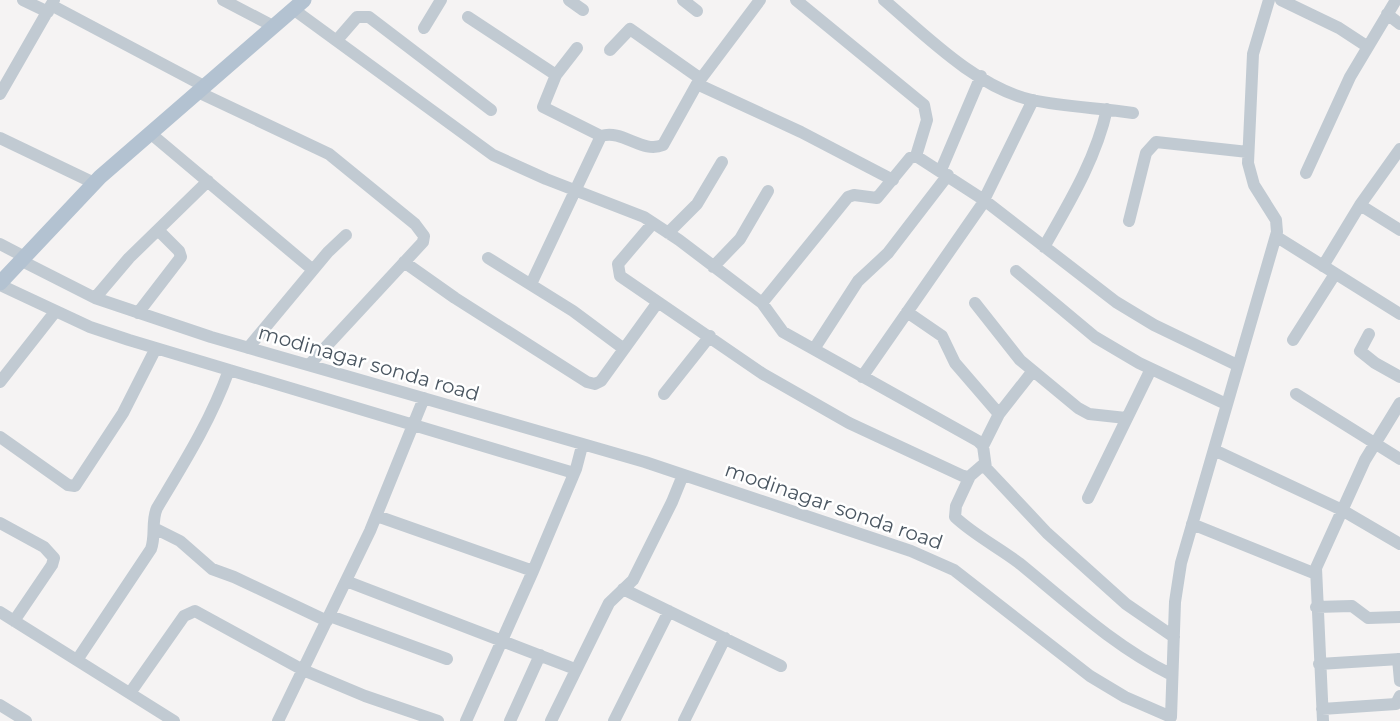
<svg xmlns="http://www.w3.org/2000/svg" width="1400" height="721" viewBox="0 0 1400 721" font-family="Montserrat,sans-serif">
<rect width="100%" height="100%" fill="#f5f3f3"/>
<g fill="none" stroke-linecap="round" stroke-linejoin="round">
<!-- minor -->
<path stroke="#c1cad2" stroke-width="12" d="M23 0 48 12
M223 0 273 26
M569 0 583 10
M683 0 697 11
M796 0 924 105 927 120 916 156
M884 0C925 35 977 88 1032 100 1065 107 1100 108 1133 113
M1281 0 1339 28 1368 47
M51 5 204 86
M293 9 493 155 546 179 644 217 679 240 762 303 783 332 978 441 983 446 986 468 1047 533 1126 604 1174 637
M1387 14 1400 24
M468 17 556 75
M424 28 441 0
M337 40 357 17H369L491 110
M577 48 556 75 543 107 601 136
M610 50 630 29 701 79
M697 84 801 132 893 180
M198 92 329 154 415 224 424 236 423 242 309 365
M0 94 54 0
M150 133 313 270
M0 138 94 183
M941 170 981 76
M1306 173 1350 77 1396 0
M1360 205 1400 230
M1129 221 1146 153 1156 142 1248 152
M653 223 618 264 620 276 763 374 849 423 965 477 970 476 985 463
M668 233 697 204 722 162
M1277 237 1400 314
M0 244 23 256
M1044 247C1069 203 1096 159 1107 109
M488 258 573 311 624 349
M20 260 95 298 211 337 645 462 911 551 954 570 1090 676 1125 697 1171 717 1175 602 1181 563 1277 232 1276 220 1254 185 1248 163 1253 54 1269 0
M404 262 455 298 587 382 595 384 601 381 658 302
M1323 266 1360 205 1400 149
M713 267 740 239 768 191
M1016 271 1095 337 1139 363 1226 404
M531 284 601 136C623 129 642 154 663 145L697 84 760 0
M0 285 90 327 129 340 574 473
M95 298 129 258 208 181
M762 303 848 197 854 195 877 198 910 158 916 156 984 200 1116 302 1154 325 1237 365
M975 303 1020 360 1078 408 1089 414 1126 418
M907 312 942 336 955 363 999 414
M138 313 181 257 179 251 158 230
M1369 334 1360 351 1375 363 1400 377
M1293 340 1335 274
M248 348 328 252 346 235
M814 349 858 281 888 253 948 175
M862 377 981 206 1033 100
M0 382 55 312
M664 394 710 336
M1296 394 1400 459
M0 437 68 485 75 486 123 413 156 348
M983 446 999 414 1032 372
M1214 450 1342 510 1400 544
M970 476 956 506 955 517C974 535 998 547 1019 563 1068 603 1115 647 1172 675
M1088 498 1151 369
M377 516 533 571
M0 523 44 547 54 558 52 565 14 621
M1192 524 1316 574
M156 529 180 541 212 569 234 577 327 621
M346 581 575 669
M623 589 781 666
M1316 607 1352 606 1368 618 1400 617
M0 612 174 721
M330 616 447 659
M1398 659 1400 681
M77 660 151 549C156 535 151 521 157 508 184 463 211 420 229 370
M1319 664 1400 659
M130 693 184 616 195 611 303 670 365 696 438 721
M0 705 26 721
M1322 709 1396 704 1400 696
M278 721 370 531 424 398
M466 721 533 571 576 469 582 446
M510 721 540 655
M551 721 609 603 633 580 672 502 683 475
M614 721 669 611
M684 721 725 638
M1323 721 1316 568 1365 460 1400 403"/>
<!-- major -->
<path stroke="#b3c2d1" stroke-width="15" d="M0 283 100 177 304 0"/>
</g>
<g text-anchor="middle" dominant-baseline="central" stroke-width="5" stroke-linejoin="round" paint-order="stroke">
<!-- street labels -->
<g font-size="20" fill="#4a5661" stroke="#fff">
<text transform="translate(369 363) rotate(16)">modinagar sonda road</text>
<text transform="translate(834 506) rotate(19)">modinagar sonda road</text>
</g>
</g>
</svg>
